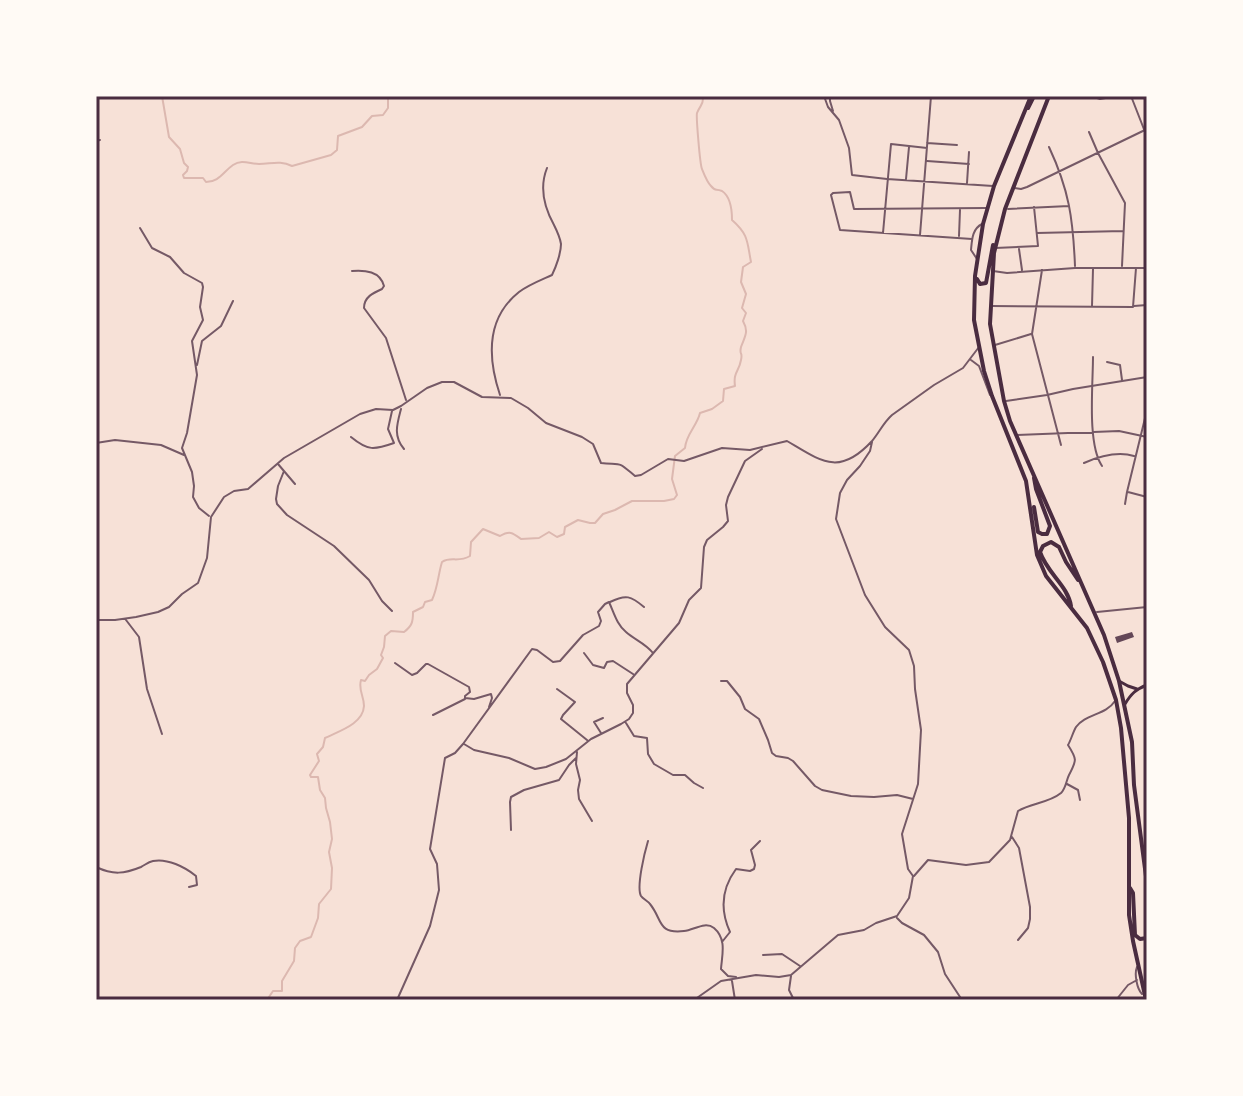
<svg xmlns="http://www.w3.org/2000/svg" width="1243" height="1096" viewBox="0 0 1243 1096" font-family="Signika,sans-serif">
<rect width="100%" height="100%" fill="#f7e1d7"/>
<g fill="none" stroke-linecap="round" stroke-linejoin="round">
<!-- stream -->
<path stroke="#dcb8b0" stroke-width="2" d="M162 96 169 137 180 149 184 163 188 167 187 171 183 175 184 178H203L206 182C219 182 223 172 233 165 242 159 250 164 259 164 271 164 280 160 292 166L331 155 337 150 338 136 362 127 372 116 383 115 388 108V96
M267 1000 273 991H282V981L294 961 295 948 300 941 311 937 318 918 319 904 331 889 332 868 329 852 332 839 330 822 326 808 325 798 320 790 318 777H311L310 775 319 761 317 754 323 747 325 738C339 731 363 724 364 706 364 696 358 690 361 680L365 681 369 675 377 669 383 658 381 655 384 647 385 636 391 631 404 632C412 626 413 622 413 612L423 607 425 602 432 600C438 587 438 575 442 562 451 556 458 563 470 556L471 542 483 529 500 536C510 530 513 533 521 539L539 538 549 532 557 537 564 534 565 527 578 520 590 523H595L603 514 615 510 632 501H664L674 499 677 495 672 479 675 456 685 448C686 434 697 426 700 413L712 409 723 401 724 389 735 386C733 372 739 372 741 360 743 351 739 356 741 347 745 336 749 332 743 321L746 313 742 308 746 294 741 282 743 267 751 262C747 242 749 235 732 220 732 210 731 197 722 191 715 188 716 192 711 186 707 182 704 174 702 169 700 165 696 116 697 113 700 105 704 105 703 96"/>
</g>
<!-- building -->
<path fill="#644757" d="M1132 632 1134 637 1117 643 1115 637Z"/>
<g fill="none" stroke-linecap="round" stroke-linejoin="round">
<!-- minor -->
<path stroke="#755966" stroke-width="2" d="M824 96 828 107 839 120 849 148 852 175 887 179 993 186
M830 96V101L833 111
M1091 96 1100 99 1117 96
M1089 132 1098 153 1125 203 1122 266
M96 141 100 140
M927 143 957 145
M1049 147C1069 190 1073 218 1075 266
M927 161 969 164
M906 179 909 147
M967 183 969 152
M1014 188 1021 189 1027 187 1147 129
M1008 209 1069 206
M140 228 152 248 170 257 184 273 202 283 203 287 200 307 203 320 192 341 197 375 187 433 182 448 192 472 194 486 193 497 199 508 209 516
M883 233 891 144 927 148
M1037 233 1123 231
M920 235 931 96
M959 236 960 210
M972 239 840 230 831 195 833 193 850 192 854 209 986 208
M995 248 1038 246 1034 207
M1019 249 1022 270
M977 259 971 250C972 240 972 229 982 224
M1042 270 1032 334 1061 445
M352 271C365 270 380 271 384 286L382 289C373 293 364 297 364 308L386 338 406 400
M993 271 1007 273 1075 268H1147
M991 306 1133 307 1136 268
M1092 306 1093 269
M1134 306 1147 305
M995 345 1031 334
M1093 357C1093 385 1087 444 1102 466
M971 360 979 366 990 395
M1107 362 1120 365 1122 380
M197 365 202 341 221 326 233 301
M500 395C488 359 485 319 519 292 528 285 541 280 552 275 556 267 561 253 561 244 560 237 557 231 554 225 544 207 539 188 547 168
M401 409C397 424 393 436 404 449
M1017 435 1119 431 1147 437
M351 437C368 451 374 450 394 443L388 429 392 411
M96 443 115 440 161 445 184 455
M1084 463C1100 456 1117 451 1134 456
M278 464 295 484
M284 471 278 486 276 499 277 504 287 515 334 546 369 580 382 601 392 611
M1128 492 1147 497
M1125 504 1127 492 1147 410
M610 602C626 594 631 596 644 607
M1097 612 1147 607
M96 620H115L136 617 158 612 169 607 182 594 198 583 207 558 211 517 224 497 234 491 248 489 284 458 360 414 376 409 393 410 401 406 427 388 442 382H454L482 397 511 398 528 408 546 423 582 437 593 444 601 463C624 465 617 461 635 476L641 475 668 459 684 461 722 448 750 450 787 441C821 461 839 477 872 441 879 433 883 423 892 415L934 385 963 368 979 347
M126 620 139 637 147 689 162 734
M584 653 593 665 604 668 607 662 613 661 633 674
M395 663 412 675 417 673 426 664H428L469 687 470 692 465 696V698L474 699 491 694 492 698 489 707
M721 681H727L740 697 745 709 759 719 768 740 772 753 776 756 788 758 793 761 815 786 822 790 851 796 874 797 897 795 913 799
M557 689 575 702 563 715 561 719 587 740
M433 715 465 699
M626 723 634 736 647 738 648 754 654 764 673 775H685L694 783 703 788
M601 733 594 722 603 718
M464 744 474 750 509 758 535 769 546 767 566 759 591 739 621 724 629 719 633 713V705L627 693V684L679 623 689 600 701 588 704 547 707 540 723 527 728 521 726 505 728 497 745 461 762 449
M577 752 576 764 580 780 578 790 579 799 592 821
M1067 784 1078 790 1080 800
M511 830 510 802 511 797 524 790 559 780 569 765 576 758
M1012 837 1019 848 1030 907V919L1028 928 1018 940
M648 841C645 851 636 887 641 896 643 899 648 901 650 904 663 920 657 934 684 931 694 930 705 921 714 928 727 939 722 955 721 969L728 976 736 977
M96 867C113 875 124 874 141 867 145 865 148 862 153 861 167 858 185 867 196 876L197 885 189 887
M914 876 928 860 966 865 989 862 1010 840 1018 811C1031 803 1049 803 1061 793 1066 788 1066 781 1069 775 1077 760 1077 759 1068 745 1071 740 1073 732 1076 727 1085 714 1106 715 1115 701
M897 918 902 923 924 935 938 952 945 974 962 1000
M722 942 730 932C720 910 722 888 736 869L750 871 754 869 755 865 751 850 760 841
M763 955 782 954 800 966
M1137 967C1134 974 1137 989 1142 994
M791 976 789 990 794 1000
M732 981 735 1000
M397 1000 430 926 439 890 437 864 430 849 445 758 455 753 463 744 532 649 537 650 553 662 560 661 583 635 599 626 601 621 598 612 605 604 609 602C614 613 617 625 626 632 635 640 645 643 653 653
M694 1000 721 981 756 975 779 977 791 975 838 935 864 930 876 923 897 916 909 898 913 876 908 869 902 834 918 784 921 730 915 689 914 666 909 650 885 627 865 595 836 519 840 493 847 480 860 466 870 451 872 442
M1116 1000 1128 985 1137 980"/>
<!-- tertiary -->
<path stroke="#755966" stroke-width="2" d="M1131 96 1147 137
M1006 401 1047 395 1073 389 1147 377"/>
<!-- secondary -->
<path stroke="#4a2c40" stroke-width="3" d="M1119 681 1128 686 1137 689
M1125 704C1131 694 1136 689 1147 685"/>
<!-- trunk -->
<path stroke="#4a2c40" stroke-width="4" d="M1031 96 994 186 983 224 975 276 974 320 984 371 992 396 1026 481 1037 555 1046 576 1087 628 1103 662 1116 700 1121 728 1129 818V915L1133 941 1146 1000
M1049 96 1005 209 994 253 990 324 1004 401 1010 421 1104 635 1119 681 1132 742 1134 785 1147 884
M1028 108 1034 96
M977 279 980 284 986 283 993 245
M1034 507 1038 532 1042 534H1047L1050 526 1036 489 1034 478
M1071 606C1068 586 1047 573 1040 552L1043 546 1051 542 1059 547 1066 562 1078 580
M1130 888 1133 893 1135 935 1140 939 1147 938
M1147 902V914"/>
</g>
<!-- border -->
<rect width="1243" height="1096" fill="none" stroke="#fffaf5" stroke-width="196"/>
<rect x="98" y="98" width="1047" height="900" fill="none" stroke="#4a2c40" stroke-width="3"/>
</svg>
